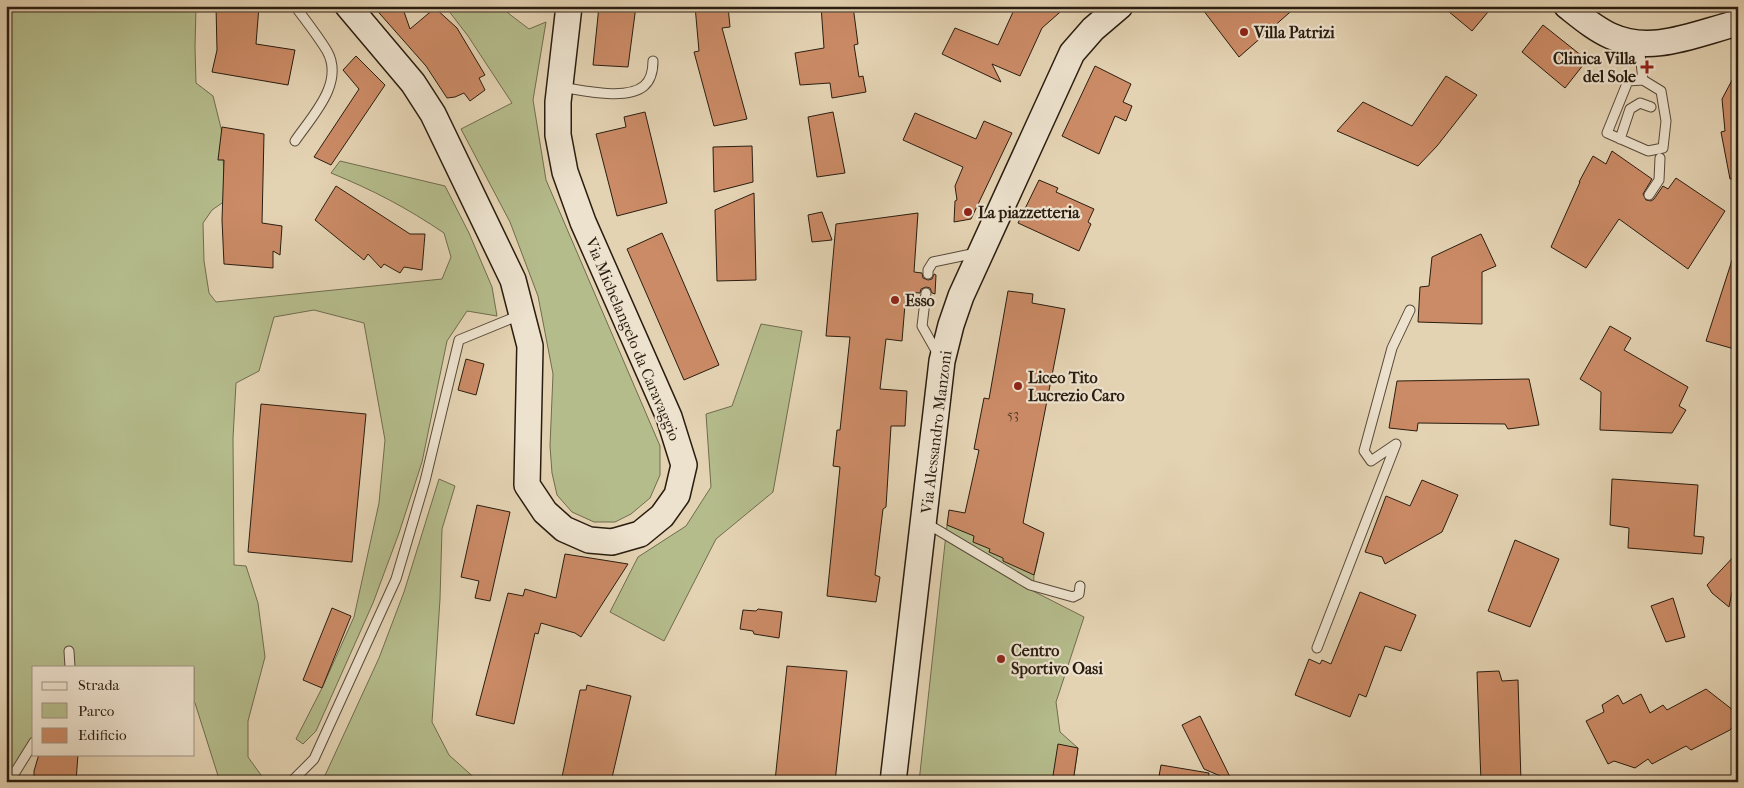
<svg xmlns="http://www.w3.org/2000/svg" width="1744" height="788" viewBox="0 0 1744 788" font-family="'IM FELL French Canon',serif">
<rect width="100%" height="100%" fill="#e4d3b3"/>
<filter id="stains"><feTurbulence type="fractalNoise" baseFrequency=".004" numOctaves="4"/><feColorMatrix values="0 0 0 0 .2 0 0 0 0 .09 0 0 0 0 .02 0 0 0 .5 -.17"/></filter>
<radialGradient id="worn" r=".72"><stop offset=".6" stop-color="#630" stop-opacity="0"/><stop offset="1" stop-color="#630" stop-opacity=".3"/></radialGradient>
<!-- green -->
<path fill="#b5bc8c" stroke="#706c4e" d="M6 6H196L195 47 196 83 213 96 222 132 225 201 212 210 203 223 204 261 209 293 216 302 442 279 451 257 444 233C407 208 373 190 331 173L340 161 445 186 469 233 492 287 497 316 467 311 447 341 422 462 399 533 373 603 316 731 303 744 296 739 322 688 354 617 379 503 385 440 364 323 314 310 274 317 259 371 236 383 233 438 234 565 246 566 258 603 265 657 248 721V757L266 782H220L195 703 194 702V667H34V743L6 781Z
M445 6H506L508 13 529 29 546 22 533 100 546 180 660 446V475L650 498 631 514 615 522H594L572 512 557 495 552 473 550 446 553 374 538 296 510 222 461 129 512 103 468 36Z
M761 324 802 331 773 492 716 539 664 641 610 612 638 557 686 526 711 487 706 414 732 406Z
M439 479 455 486 442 529 440 599 432 722 449 755 479 782H322L379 658 404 592Z
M947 525 1038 559 1034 575 1033 591 1084 617 1056 702 1060 732 1078 748 1073 782H919Z"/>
<!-- building -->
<path fill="#cb8b66" stroke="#2a1d10" d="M216 6H259L256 44 295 50 288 85 212 72 217 50Z
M373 6H402L410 29 435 8 457 28 485 75 479 78 485 90 470 101 464 93 455 97 447 98 426 66Z
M599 6H636L628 67 593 65Z
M695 6H728L730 27 722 28 747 119 714 126 694 52 699 51Z
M821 6H853L858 44 854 45 859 77 863 76 866 92 832 98 830 83 800 85 795 53 824 48Z
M1019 6H1067L1042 28 1020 76 992 64 1001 82 942 54 955 28 998 45 1013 12Z
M1200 6H1297L1239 57Z
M1442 6H1493L1472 31Z
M1543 25 1587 60 1565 88 1522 52Z
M356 56 385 85 331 165 314 157 359 89 343 70Z
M1095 66 1131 84 1123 102 1132 106 1126 121 1115 116 1099 154 1062 136Z
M1738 69V178L1730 179 1721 132 1725 131 1722 99Z
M1446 76 1477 95 1437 146 1418 166 1337 131 1363 102 1412 126Z
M645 112 667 203 617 216 596 134 626 127 624 117Z
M833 112 845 173 817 177 808 117Z
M915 113 976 139 984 121 1012 133 971 219 954 222 955 201 957 200 955 186 963 167 903 140Z
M222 127 264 134 262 223 282 226 280 255 273 251V268L224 264 222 220 224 160H218Z
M752 146 753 182 714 192 713 147Z
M1612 151 1652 179 1643 194 1646 200 1651 201 1654 199 1663 186 1668 189 1676 178 1725 211 1688 269 1619 219 1586 268 1551 247 1580 182H1579L1593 156 1606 164Z
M1039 180 1058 188 1056 192 1094 209 1088 222 1091 224 1079 251 1018 223Z
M336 186 410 234H425L422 270 404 267 400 273 384 264 381 268 368 254 364 260 315 220Z
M754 193 756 280 717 281 715 210Z
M822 212 832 240 812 242 808 215Z
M918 213 914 272 922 273 923 278 928 280 932 279 934 274 936 275 935 294 932 293 930 288 926 287 921 289 920 293 906 292 902 341 886 339 880 389 907 391 905 426H891L886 507 883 509 875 575 880 577 876 602 827 596 840 467 833 466 837 430H840L850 337 826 336 836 224Z
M662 233 719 365 684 380 627 249Z
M1481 234 1496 266 1482 272V324L1418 322 1420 287 1429 286 1432 257Z
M1735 251 1738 252V350L1706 341Z
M1008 291 1033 294 1032 303 1065 309 1023 523 1044 533 1034 575 1003 561V558L989 552 990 549 973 542 974 536 947 525 949 510 965 513 979 450 974 449 984 398 989 399Z
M1610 326 1631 338 1624 350 1688 387 1679 406 1686 410 1672 433 1600 430 1601 392 1580 379Z
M466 359 484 364 476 395 458 390Z
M1529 379 1539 425 1508 429 1505 424 1418 423 1417 431 1389 428 1397 381Z
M261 404 366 414 352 562 248 552Z
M1612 479 1698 485 1694 536 1704 537 1702 554 1628 548 1629 528 1610 525Z
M1422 480 1458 495 1442 532 1385 564 1382 557 1365 552 1386 496 1410 506Z
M477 505 510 512 490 601 475 598 479 581 461 577Z
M1515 540 1559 559 1530 627 1488 611Z
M1738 552V584L1732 592 1729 607 1712 593 1707 585Z
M565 554 628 564 581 637 575 633 541 623 538 634 535 633 514 724 476 715 508 593 523 596 525 589 556 598Z
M1360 592 1416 615 1401 651 1385 646 1366 697 1359 694 1350 717 1295 695 1309 659 1320 664 1322 660 1331 664Z
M1673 598 1685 637 1666 642 1651 606Z
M332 608 351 616 322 688 303 680Z
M758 609 782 612 779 638 754 634 753 631 740 629 743 610 756 611Z
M787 666 847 671 835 782 775 781Z
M1499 671 1502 681 1518 680 1521 782H1481L1477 672Z
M587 685 631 696 611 782H561L580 690H586Z
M1706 689 1738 714V721L1730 730 1691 750 1686 746 1652 764 1648 759 1635 768 1614 761 1608 764 1586 721 1604 712 1602 705 1618 695 1623 704 1641 694 1650 713 1663 705 1667 710Z
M1200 716 1232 781 1204 769 1182 725Z
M1058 744 1078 748 1073 782H1052Z
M39 754H78L76 782H34V771Z
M1161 765 1209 773 1208 782H1158Z"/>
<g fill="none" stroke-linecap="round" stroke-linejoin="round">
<!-- lane casing -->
<g stroke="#584a39" stroke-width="11">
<path id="lane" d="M1639 45 1643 80 1661 91 1666 121 1663 148 1648 151 1607 133 1628 81 1643 80
M560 87C582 90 626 101 644 86 651 80 653 70 653 61
M1620 139 1630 109 1640 103 1651 107
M295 141C312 116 345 83 327 51 318 36 306 21 295 6
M1649 195 1659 180 1660 158
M928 274V270L933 262 976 253
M926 293 922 326 939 356
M926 523 1030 585 1073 597 1079 594 1080 586
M1317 648 1396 444 1371 461 1364 451 1392 348 1410 310
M69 651 70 667
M9 782 34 742
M291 782 314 759 396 579 425 481 459 340 520 315"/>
</g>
<!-- secondary casing -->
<g stroke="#2a1d10" stroke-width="28">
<path id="secondary" d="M348 6 413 83 433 114 513 280 530 346 527 485 545 512 564 529 589 540 612 542 640 534 662 516 677 495 684 465 669 417 583 222 565 172 558 135V102L569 6
M1567 6C1581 17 1595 29 1611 36 1652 55 1697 33 1738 23
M893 782 942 361 951 325 961 296 1072 53 1093 29 1120 6"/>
</g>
<!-- lane -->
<use href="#lane" stroke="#ede2ce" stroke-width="9"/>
<!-- secondary -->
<use href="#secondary" stroke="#ede2ce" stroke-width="25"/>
</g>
<!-- markers -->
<g fill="#8f2418" stroke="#ede2ce" stroke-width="2">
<circle cx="1244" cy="32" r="5"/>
<path d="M1644.5 59.5h5v5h5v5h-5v5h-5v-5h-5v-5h5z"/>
<circle cx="968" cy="212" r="5"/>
<circle cx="895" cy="300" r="5"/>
<circle cx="1018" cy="386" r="5"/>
<circle cx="1001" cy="659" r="5"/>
</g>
<g text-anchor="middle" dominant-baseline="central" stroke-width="4.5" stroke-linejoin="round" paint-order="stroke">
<!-- number labels -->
<g font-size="14" fill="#523826">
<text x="1013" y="414">53</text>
</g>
<!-- poi labels -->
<g font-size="16" font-weight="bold" fill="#2a1d10" stroke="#ede2ce" text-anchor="start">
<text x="1254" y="32">Villa Patrizi</text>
<text x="1636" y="58" text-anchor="end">Clinica Villa<tspan x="1636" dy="18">del Sole</tspan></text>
<text x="978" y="212">La piazzetteria</text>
<text x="905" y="300">Esso</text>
<text x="1028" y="377">Liceo Tito<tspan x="1028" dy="18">Lucrezio Caro</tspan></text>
<text x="1011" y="650">Centro<tspan x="1011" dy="18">Sportivo Oasi</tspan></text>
</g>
<!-- street labels -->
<g font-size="16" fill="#2a1d10" stroke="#ede2ce">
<text transform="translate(633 339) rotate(67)">Via Michelangelo da Caravaggio</text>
<text transform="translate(936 432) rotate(-83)">Via Alessandro Manzoni</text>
</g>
</g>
<!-- margin -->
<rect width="1744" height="788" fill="none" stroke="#e4d3b3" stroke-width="25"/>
<rect x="8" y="8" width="1729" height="773" fill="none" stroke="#2a1d10" stroke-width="2.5"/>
<rect x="12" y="12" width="1719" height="763" fill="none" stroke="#2a1d10"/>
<!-- legend -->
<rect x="32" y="666" width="162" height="90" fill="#ede2ce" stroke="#9f9382"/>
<rect x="42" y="682" width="25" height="8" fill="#ede2ce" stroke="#9f9382"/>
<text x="78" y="690" font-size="15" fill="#2a1d10">Strada</text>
<rect x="42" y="703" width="25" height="15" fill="#b5bc8c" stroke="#9f9382"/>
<text x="78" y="716" font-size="15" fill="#2a1d10">Parco</text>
<rect x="42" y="728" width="25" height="15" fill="#cb8b66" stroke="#9f9382"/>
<text x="78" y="740" font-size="15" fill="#2a1d10">Edificio</text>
<rect width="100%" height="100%" filter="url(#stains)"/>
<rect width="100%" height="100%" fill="url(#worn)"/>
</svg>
